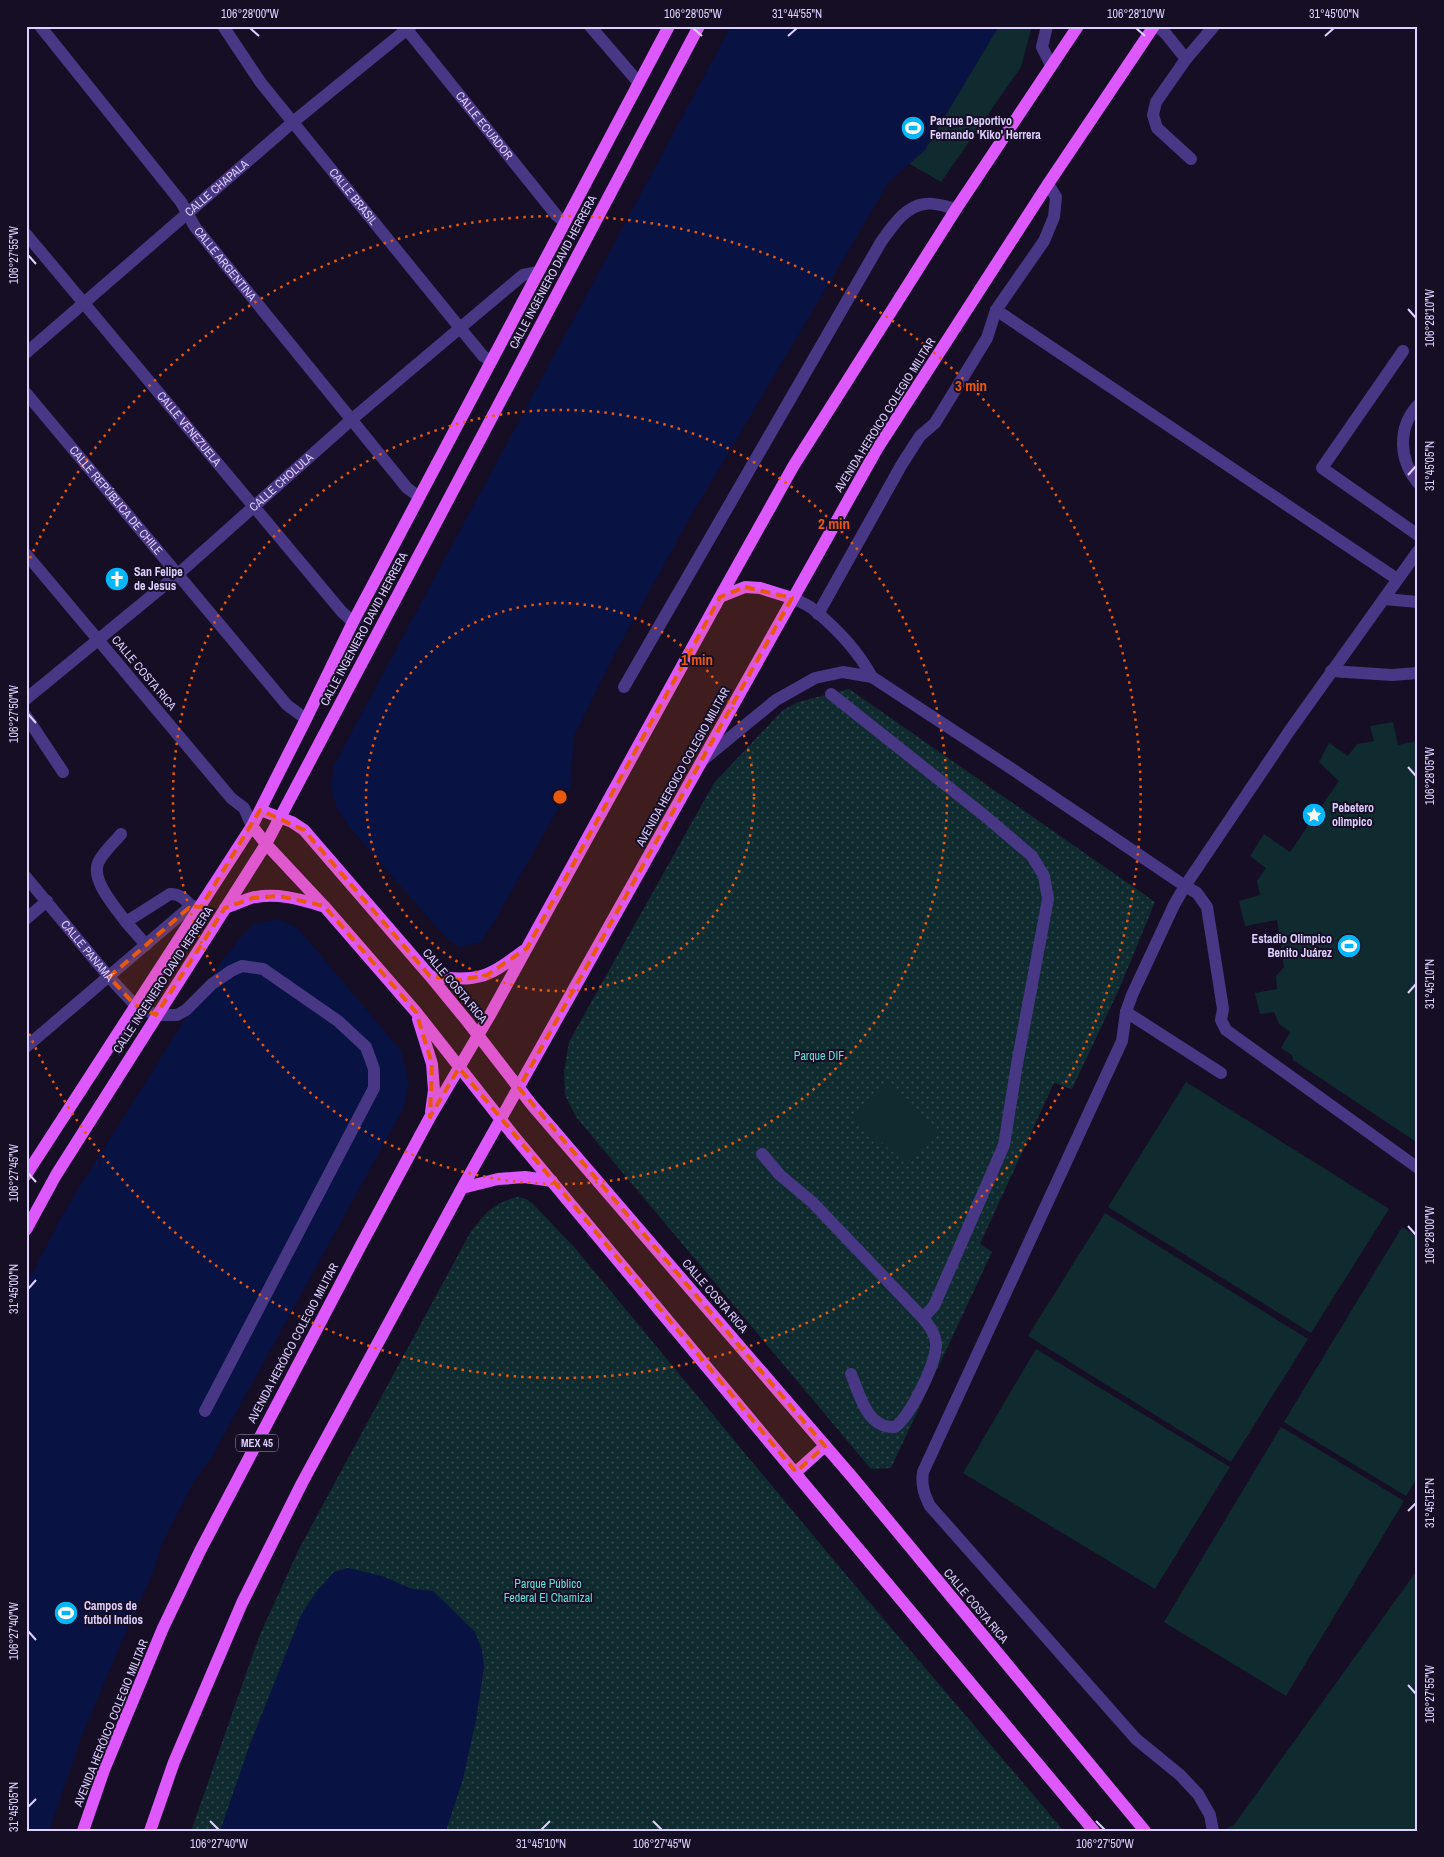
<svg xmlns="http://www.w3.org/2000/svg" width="1444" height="1857" viewBox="0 0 1444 1857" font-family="'Archivo Narrow',sans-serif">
<defs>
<pattern id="park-dots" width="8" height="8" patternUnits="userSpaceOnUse" patternTransform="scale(1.25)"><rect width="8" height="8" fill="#102b2f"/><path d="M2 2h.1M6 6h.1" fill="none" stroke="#32494e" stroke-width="1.8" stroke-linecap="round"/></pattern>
</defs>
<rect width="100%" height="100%" fill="#160e25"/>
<!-- park -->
<path fill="url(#park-dots)" d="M849 689 1155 902 1120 987 1072 1089 1054 1083 980 1244 992 1252 891 1468 871 1469 576 1117 565 1095 564 1071 569 1042 714 783 783 710 798 702Z
M517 1197 526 1199 533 1204 574 1247 836 1563 1064 1831H191L259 1637 299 1549 470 1233C485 1213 492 1204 517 1197Z"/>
<!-- garden -->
<path fill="#102b2f" d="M782 26H1032L1021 67 941 182 756 75Z
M1393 722 1398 745 1418 741V1143L1293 1060 1292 1055 1281 1048 1290 1032 1279 1024 1274 1012 1260 1014 1255 993 1277 989 1276 976 1284 967 1277 920 1245 926 1239 901 1260 895 1257 881 1266 868 1250 856 1264 834 1290 852 1339 781 1319 762 1329 743 1348 756 1357 744 1374 741 1370 726Z
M885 1081 939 1130 907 1165 853 1117Z
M1186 1082 1389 1209 1311 1333 1108 1207Z
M1105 1213 1308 1339 1231 1462 1028 1336Z
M1402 1227 1418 1237V1477L1406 1496 1284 1422Z
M1036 1349 1230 1467 1155 1589 963 1473Z
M1281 1427 1404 1501 1286 1696 1164 1622Z
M1418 1569V1831H1221L1234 1825Z"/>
<!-- water -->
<path fill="#081343" d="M731 26H999L925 150 889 182 691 516 613 657 574 736 570 788 491 927 480 942 461 947 448 940 352 830 337 809 331 789 334 765Z
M278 919 298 928 401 1051 409 1083 403 1109 210 1460 193 1483 162 1544 152 1575 121 1643 81 1738 49 1831H26V1285L64 1212 221 962 242 936 254 924Z
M348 1568 382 1576 412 1589 433 1591 475 1632 482 1650 484 1667 476 1720 463 1779 446 1831H220L250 1744 302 1613 317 1591 334 1572Z"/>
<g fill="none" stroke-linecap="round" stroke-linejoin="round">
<!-- minor -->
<g stroke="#483785" stroke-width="12">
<path id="s1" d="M40 26 181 202 195 227 407 488 418 496"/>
<path id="s2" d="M223 26 261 83 460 328 483 356 491 361"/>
<path id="s3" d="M404 26 557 216 565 222"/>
<path d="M590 26 639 83"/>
<path d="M1047 26 1042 47 1051 65"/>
<path d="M1157 26 1166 34 1186 59"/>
<path d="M1191 159 1157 128 1153 115 1156 102 1186 59 1214 26"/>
<path id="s4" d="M26 234 342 612 353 622"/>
<path d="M996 310 1397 579"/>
<path d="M1403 351 1322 468 1418 535"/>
<path id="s5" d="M26 353 293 122 411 26"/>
<path id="s6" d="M26 393 287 705 306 719"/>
<path d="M1418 405C1397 428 1399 460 1418 483"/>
<path d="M1418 551 1290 730 1185 886 1197 893 1207 907 1223 1009 1221 1020 1226 1030 1418 1168"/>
<path d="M26 554 231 798 244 808 252 826"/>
<path d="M792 598C799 601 807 604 813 609 835 627 858 651 872 677"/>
<path d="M1384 599 1418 602"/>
<path d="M818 614 902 464 920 436 935 423 987 338 996 310 1044 241 1054 217 1056 197 1048 184"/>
<path d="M1331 671 1392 675 1418 673"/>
<path d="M624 687 881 242C892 227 905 206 925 204 934 202 947 207 956 209"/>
<path d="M831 694 985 816 1032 856 1044 876 1048 899 1017 1064 1004 1145 934 1306 923 1318"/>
<path id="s7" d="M26 699 177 575 351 420 460 328 523 275 538 272"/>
<path d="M26 716 63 772"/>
<path d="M704 759 776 700 815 678 843 672 872 677 1015 771 1185 886 1174 905 1132 995 1126 1012 1122 1041 923 1472C921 1485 924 1494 930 1506L1136 1739 1180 1775 1198 1794 1210 1815 1213 1831"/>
<path d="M121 834C114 843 103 852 98 863 91 881 116 908 126 922"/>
<path id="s8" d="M26 877 109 977 135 1005 156 1015H177L186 1010 212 984 231 971 242 966 263 969 338 1021 366 1047 374 1069V1088L205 1411"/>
<path d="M26 919 47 901"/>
<path d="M146 945 126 922 170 894C180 894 185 899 191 906"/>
<path d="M1126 1012 1221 1073"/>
<path d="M26 1047 191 906 201 907"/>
<path d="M762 1154 780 1175 812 1202 923 1318C929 1326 935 1333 936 1343 937 1362 911 1415 895 1427 867 1429 860 1395 851 1374"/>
</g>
<!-- major -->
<path stroke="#de58ff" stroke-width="12" d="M720 597 745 587 760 588 792 598
M260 810 292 822 304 830 430 976 467 1021 532 1105 853 1478 1145 1831
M252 826 266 844 324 906 416 1012 513 1135 1094 1831
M225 908C234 905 242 901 251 898 275 892 300 899 322 906
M430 976C477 982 486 979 523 951
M418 1019 432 1064 434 1090 431 1112
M26 1175 252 826 306 719 353 622 669 26
M462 1188 498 1179 525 1177 552 1181
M26 1230 56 1175 266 844 699 26
M796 1472 825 1446
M83 1831 104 1770 163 1628 200 1551 361 1245 430 1117 490 1015 720 597 794 465 956 209 1078 26
M150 1831 174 1762 242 1603 302 1483 462 1188 877 449 1048 184 1154 26"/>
</g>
<!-- marked area -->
<path fill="#e8590c" fill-opacity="0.2" stroke="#e8590c" stroke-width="4" stroke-dasharray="10 6" stroke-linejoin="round" d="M745 587 792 598 519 1088 825 1446 796 1472 459 1068 430 1117 432 1064 416 1012 324 906 279 896 253 898 225 908 156 1015 135 1005 109 977 191 906 201 907 260 810 304 830 430 976 460 980 487 975 527 948 720 597Z"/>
<!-- ticks -->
<path fill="none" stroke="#ded1ff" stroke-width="2" d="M250 28 259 36M693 28 702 36M1136 28 1145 36M788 36 797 28M1325 36 1334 28M28 255 36 264M1408 309 1416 318M1408 475 1416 466M28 714 36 723M1408 767 1416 776M1408 993 1416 984M28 1173 36 1182M1408 1226 1416 1235M28 1289 36 1280M1408 1511 1416 1503M28 1631 36 1640M1408 1685 1416 1694M28 1807 36 1799M210 1821 219 1830M653 1821 662 1830M1096 1821 1105 1830M541 1830 550 1821"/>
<!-- distance rings -->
<g fill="none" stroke="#e8590c" stroke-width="2.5" stroke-dasharray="2.5 5">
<circle cx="560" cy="797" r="194"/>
<circle cx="560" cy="797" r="387"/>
<path d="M27 565A581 581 0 1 1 27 1029"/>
</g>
<!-- icons -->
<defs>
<g id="stadium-disc" transform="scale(1.25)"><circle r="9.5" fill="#00b7fc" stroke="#160e25"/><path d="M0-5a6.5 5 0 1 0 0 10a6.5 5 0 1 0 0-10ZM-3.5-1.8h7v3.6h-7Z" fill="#fff"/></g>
<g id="church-disc" transform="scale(1.25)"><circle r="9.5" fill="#00b7fc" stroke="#160e25"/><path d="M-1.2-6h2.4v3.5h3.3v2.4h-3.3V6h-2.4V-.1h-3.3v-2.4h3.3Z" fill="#fff"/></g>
<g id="sight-disc" transform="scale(1.25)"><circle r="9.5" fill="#00b7fc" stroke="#160e25"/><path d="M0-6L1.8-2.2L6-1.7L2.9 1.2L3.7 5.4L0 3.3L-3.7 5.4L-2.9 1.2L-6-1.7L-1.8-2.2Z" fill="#fff"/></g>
</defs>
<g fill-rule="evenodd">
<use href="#stadium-disc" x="913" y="128"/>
<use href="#church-disc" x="117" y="579"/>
<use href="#sight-disc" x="1314" y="815"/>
<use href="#stadium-disc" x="1349" y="946"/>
<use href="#stadium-disc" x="66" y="1613"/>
</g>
<g text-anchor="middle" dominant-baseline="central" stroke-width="4" stroke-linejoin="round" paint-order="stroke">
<!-- shield labels -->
<rect fill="#160e25" stroke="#a296be" stroke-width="1" x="236" y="1434.5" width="42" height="17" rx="4"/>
<g font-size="11" font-weight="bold" fill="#ded1ff">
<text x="257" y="1443">MEX 45</text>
</g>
<!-- poi labels -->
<g font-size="12" font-weight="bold" fill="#ded1ff" stroke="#160e25" text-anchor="start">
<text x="930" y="121">Parque Deportivo<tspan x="930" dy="14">Fernando 'Kiko' Herrera</tspan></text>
<text x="134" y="572">San Felipe<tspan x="134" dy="14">de Jesus</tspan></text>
<text x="1332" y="808">Pebetero<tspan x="1332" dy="14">olìmpico</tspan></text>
<text x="1332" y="939" text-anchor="end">Estadio Olimpico<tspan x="1332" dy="14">Benito Juárez</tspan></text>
<text x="84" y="1606">Campos de<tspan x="84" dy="14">futból Indios</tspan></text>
</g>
<!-- street labels -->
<g font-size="12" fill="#ded1ff" stroke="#160e25">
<text stroke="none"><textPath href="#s3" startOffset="128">CALLE ECUADOR</textPath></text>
<text stroke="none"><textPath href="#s5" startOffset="252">CALLE CHAPALA</textPath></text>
<text stroke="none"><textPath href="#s2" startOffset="215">CALLE BRASIL</textPath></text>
<text stroke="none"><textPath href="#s1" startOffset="302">CALLE ARGENTINA</textPath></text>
<text transform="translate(553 272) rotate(-62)">CALLE INGENIERO DAVID HERRERA</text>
<text transform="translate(885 415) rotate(-58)">AVENIDA HEROICO COLEGIO MILITAR</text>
<text stroke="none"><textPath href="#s4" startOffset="254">CALLE VENEZUELA</textPath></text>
<text stroke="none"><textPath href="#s7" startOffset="335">CALLE CHOLULA</textPath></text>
<text stroke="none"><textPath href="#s6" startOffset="140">CALLE REPÚBLICA DE CHILE</textPath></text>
<text transform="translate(364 629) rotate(-62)">CALLE INGENIERO DAVID HERRERA</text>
<text transform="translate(144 673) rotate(50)">CALLE COSTA RICA</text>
<text transform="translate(683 767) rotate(-61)">AVENIDA HEROICO COLEGIO MILITAR</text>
<text stroke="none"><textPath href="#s8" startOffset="96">CALLE PANAMÁ</textPath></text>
<text transform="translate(163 980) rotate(-57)">CALLE INGENIERO DAVID HERRERA</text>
<text transform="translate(455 986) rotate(50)">CALLE COSTA RICA</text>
<text transform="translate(715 1296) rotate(49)">CALLE COSTA RICA</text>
<text transform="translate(293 1343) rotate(-62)">AVENIDA HERÓICO COLEGIO MILITAR</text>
<text transform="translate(976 1606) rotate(50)">CALLE COSTA RICA</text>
<text transform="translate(111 1723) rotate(-68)">AVENIDA HERÓICO COLEGIO MILITAR</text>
</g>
<!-- park labels -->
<g font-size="12" fill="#59e3d9" stroke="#160e25">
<text x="819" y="1056">Parque DIF</text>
<text x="548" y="1584">Parque Público<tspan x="548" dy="14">Federal El Chamizal</tspan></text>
</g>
</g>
<circle cx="560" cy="797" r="8" fill="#e8590c" stroke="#160e25" stroke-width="2.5"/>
<g font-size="15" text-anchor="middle" font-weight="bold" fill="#e8590c" stroke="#160e25" stroke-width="4" stroke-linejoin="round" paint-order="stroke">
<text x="971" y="391">3 min</text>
<text x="834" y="529">2 min</text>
<text x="697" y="665">1 min</text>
</g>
<!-- border -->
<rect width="1444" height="1857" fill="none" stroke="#160e25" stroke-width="55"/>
<rect x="28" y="28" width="1388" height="1802" fill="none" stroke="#ded1ff" stroke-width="2"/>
<g font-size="12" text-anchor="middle" fill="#ded1ff">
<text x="250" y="18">106°28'00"W</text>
<text x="693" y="18">106°28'05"W</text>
<text x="797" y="18">31°44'55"N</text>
<text x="1136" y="18">106°28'10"W</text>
<text x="1334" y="18">31°45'00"N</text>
<text transform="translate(14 255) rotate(-90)" y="4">106°27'55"W</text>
<text transform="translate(1430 318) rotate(-90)" y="4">106°28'10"W</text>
<text transform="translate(1430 466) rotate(-90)" y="4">31°45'05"N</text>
<text transform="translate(14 714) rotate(-90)" y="4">106°27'50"W</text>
<text transform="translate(1430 776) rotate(-90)" y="4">106°28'05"W</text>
<text transform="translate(1430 984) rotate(-90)" y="4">31°45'10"N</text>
<text transform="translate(14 1173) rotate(-90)" y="4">106°27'45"W</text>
<text transform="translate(1430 1235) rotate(-90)" y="4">106°28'00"W</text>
<text transform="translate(14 1289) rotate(-90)" y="4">31°45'00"N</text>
<text transform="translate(1430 1503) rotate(-90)" y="4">31°45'15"N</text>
<text transform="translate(14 1631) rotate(-90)" y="4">106°27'40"W</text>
<text transform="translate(1430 1694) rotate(-90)" y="4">106°27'55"W</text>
<text transform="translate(14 1807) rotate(-90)" y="4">31°45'05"N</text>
<text x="219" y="1848">106°27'40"W</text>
<text x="541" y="1848">31°45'10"N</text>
<text x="662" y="1848">106°27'45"W</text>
<text x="1105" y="1848">106°27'50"W</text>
</g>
</svg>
